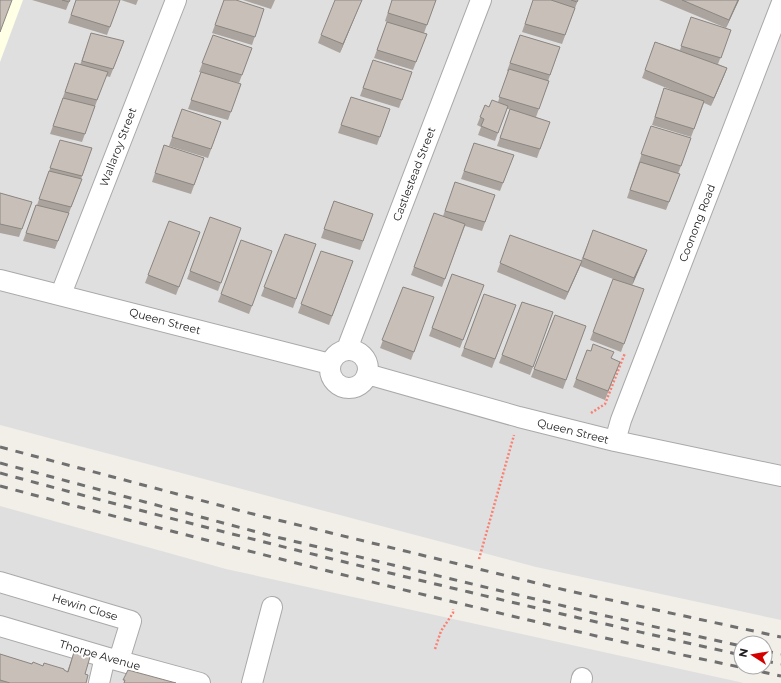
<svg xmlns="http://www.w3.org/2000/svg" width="781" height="683" viewBox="0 0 781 683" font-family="Montserrat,sans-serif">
<rect width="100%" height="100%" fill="#f2efe9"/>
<!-- residential -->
<path fill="#e0dfdf" d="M0 0H781V620L536 567 0 425Z
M0 506 226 569 744 683H0Z"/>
<!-- education -->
<path fill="#ffffe5" d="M0 0H23L0 62Z"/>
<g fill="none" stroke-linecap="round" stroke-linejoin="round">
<!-- street casing -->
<g stroke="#a9a9a9" stroke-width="22">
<path id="street" d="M0 280 330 364
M61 294 176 0
M347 349 481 0
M330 369a19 19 0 1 1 38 0a19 19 0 1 1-38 0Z
M367 374 519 417 615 441 781 476
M615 441 621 420 781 5
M0 582 131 621 119 660
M0 626 105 657 200 683
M99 683 105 657
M252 683 272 607
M581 683 582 678"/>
</g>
<!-- path -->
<path stroke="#fa8072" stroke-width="2.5" stroke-dasharray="2 2" stroke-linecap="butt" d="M591 413 605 404 625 353
M479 559 514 435
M435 649 441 631 453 613V609"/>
<!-- street -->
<use href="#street" stroke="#fff" stroke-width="20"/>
<!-- rail -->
<path stroke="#707070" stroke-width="3" stroke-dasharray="8 8" stroke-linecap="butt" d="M0 447 245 512 569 591 781 637
M0 463 268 535 593 613 741 646
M0 473C246 540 493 599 741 655
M0 486C195 538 391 588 588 634 652 649 717 662 781 676
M765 651 781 654
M765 661 781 664"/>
</g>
<!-- wall -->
<path fill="#aba49e" d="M32 0H70L66 10Z
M76 0H120L107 35 68 23Z
M121 0H138L136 5Z
M224 0 264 9 252 45 212 33Z
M243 0H275L271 9Z
M392 0H436L424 33 427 34 413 70 374 58 387 22 385 21Z
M533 0H578L562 44 522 32Z
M659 0H739L726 28Z
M359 7 340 53 318 43 321 35Z
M691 17 731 30 718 64 727 68 724 76 711 106 704 103 691 137 652 125 664 88 679 93 642 78 655 42 680 50Z
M91 33 124 41 110 77 106 76 82 142 50 134 75 63 80 65Z
M213 35 252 48 239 83 203 73 241 84 228 120 188 109 201 72H199Z
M520 35 560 47 548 81H549L536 117 550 122 537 158 497 146 510 109H507L495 141 478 135 481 127 477 125 485 105 489 107 498 102 508 71H507Z
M373 60 412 72 399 108 360 96Z
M351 97 390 109 377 145 338 133Z
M182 109 221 122 208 158 169 146Z
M651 126 691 138 678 174H680L666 210 627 198Z
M60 140 92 148 81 179 79 187 55 249 23 241 36 205H37Z
M474 143 514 155 500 191 461 179Z
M164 145 204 158 191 194 152 182Z
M455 182 495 195 482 231 465 226 442 287 411 275 434 213 443 216Z
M0 193 32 202 19 237 0 233Z
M334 201 373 214 360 250 321 238Z
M210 217 241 228 218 291 187 279Z
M169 221 200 232 176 295 145 283Z
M593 230 647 250 632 285 644 289 621 352 590 340 613 279 580 266 565 300 497 272 510 235 581 261Z
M285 234 316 244 293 308 261 296Z
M241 240 272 251 249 314 218 302Z
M321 251 353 261 329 325 298 313Z
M452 274 484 285 460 348 429 336Z
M403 287 434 297 411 360 380 348Z
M484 294 516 305 492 368 461 356Z
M522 302 553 312 530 375 499 363Z
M555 315 586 326 563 389 531 377Z
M587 350 620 362 605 400 573 387Z
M74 652 85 674 86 683H0V654L32 664 43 666 67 672Z"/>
<!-- shaded-wall -->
<path fill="#8b8681" d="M362 0 359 7 340 53 343 44Z
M738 0H739L726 28 729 20Z
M727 68 724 76 711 106 714 98Z
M647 250 644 258 632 286 634 278Z
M582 261 579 269 565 300 568 292Z"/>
<!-- building -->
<path fill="#c7bfb8" stroke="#8b8681" d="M0 0H12L0 32Z
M62 0H70L69 2Z
M76 0H120L110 27 71 15Z
M224 0H236L264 9 255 37 215 25Z
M335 0H362L343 44 321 35Z
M392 0H436L427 25 388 13Z
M533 0H551L575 8 565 35 525 24Z
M571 0H578L577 2Z
M682 0H738L729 20Z
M691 17 731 30 721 58 681 46Z
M387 22 427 34 416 62 377 50Z
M91 33 124 41 113 69 82 61Z
M213 35 252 48 242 75 202 63Z
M520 35 560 47 550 75 510 63Z
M655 42 727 68 714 98 645 70Z
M373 60 412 72 402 100 363 88Z
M75 63 108 72 97 100 65 92Z
M509 69 549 81 539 109 499 97Z
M201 72 241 84 231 112 191 100Z
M664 88 704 101 694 129 655 117Z
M351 97 390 109 380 137 341 125Z
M63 98 95 106 85 134 53 126Z
M492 100 508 106 498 133 481 126 484 119 480 117 485 105 489 107Z
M182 109 221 122 211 149 172 137Z
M510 109 550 122 540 149 500 138Z
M651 126 691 138 681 166 641 154Z
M60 140 92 148 82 176 50 168Z
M474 143 514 155 503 183 464 171Z
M164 145 204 158 194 185 155 173Z
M640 162 680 174 669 202 630 190Z
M49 171 82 179 71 207 39 199Z
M455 182 495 195 485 222 445 211Z
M0 193 32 202 22 229 0 224Z
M334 201 373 214 363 241 324 229Z
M36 205 69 213 58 241 26 233Z
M434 213 465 224 445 279 414 267Z
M210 217 241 228 221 283 190 271Z
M169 221 200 232 179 287 148 275Z
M593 230 647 250 634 278 583 258Z
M285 234 316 244 296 299 264 287Z
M510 235 582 261 568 292 500 263Z
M241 240 272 251 252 306 221 294Z
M321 251 353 261 332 316 301 304Z
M452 274 484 285 463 340 432 328Z
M613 279 644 289 624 344 593 332Z
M403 287 434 297 414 352 382 340Z
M484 294 516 305 495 359 464 348Z
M522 302 553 312 533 367 502 355Z
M555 315 586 326 566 380 534 369Z
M593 344 614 352 611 358 620 362 608 391 576 379 587 350 591 351Z
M74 652 90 657 85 674 88 675 86 683H10L0 680V654L32 664 33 662 43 666 44 663 64 669V670L68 672Z
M128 670 176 683H124L125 680H123Z"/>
<g text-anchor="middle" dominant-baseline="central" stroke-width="4" stroke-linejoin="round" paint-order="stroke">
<!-- street labels -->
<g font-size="11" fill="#222" stroke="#fff">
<text transform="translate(118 147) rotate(-69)">Wallaroy Street</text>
<text transform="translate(414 174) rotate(-69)">Castlestead Street</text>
<text transform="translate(697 223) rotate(-69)">Coonong Road</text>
<text transform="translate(165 321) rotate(15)">Queen Street</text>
<text transform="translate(573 431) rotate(14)">Queen Street</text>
<text transform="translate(85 607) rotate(17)">Hewin Close</text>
<text transform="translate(100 655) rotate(16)">Thorpe Avenue</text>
</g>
</g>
<!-- north arrow -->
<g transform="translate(753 655) rotate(282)"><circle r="19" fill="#ffffff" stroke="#a7a7a7"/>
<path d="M0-3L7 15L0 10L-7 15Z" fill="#d40000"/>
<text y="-6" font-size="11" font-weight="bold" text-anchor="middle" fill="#222222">N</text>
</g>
</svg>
